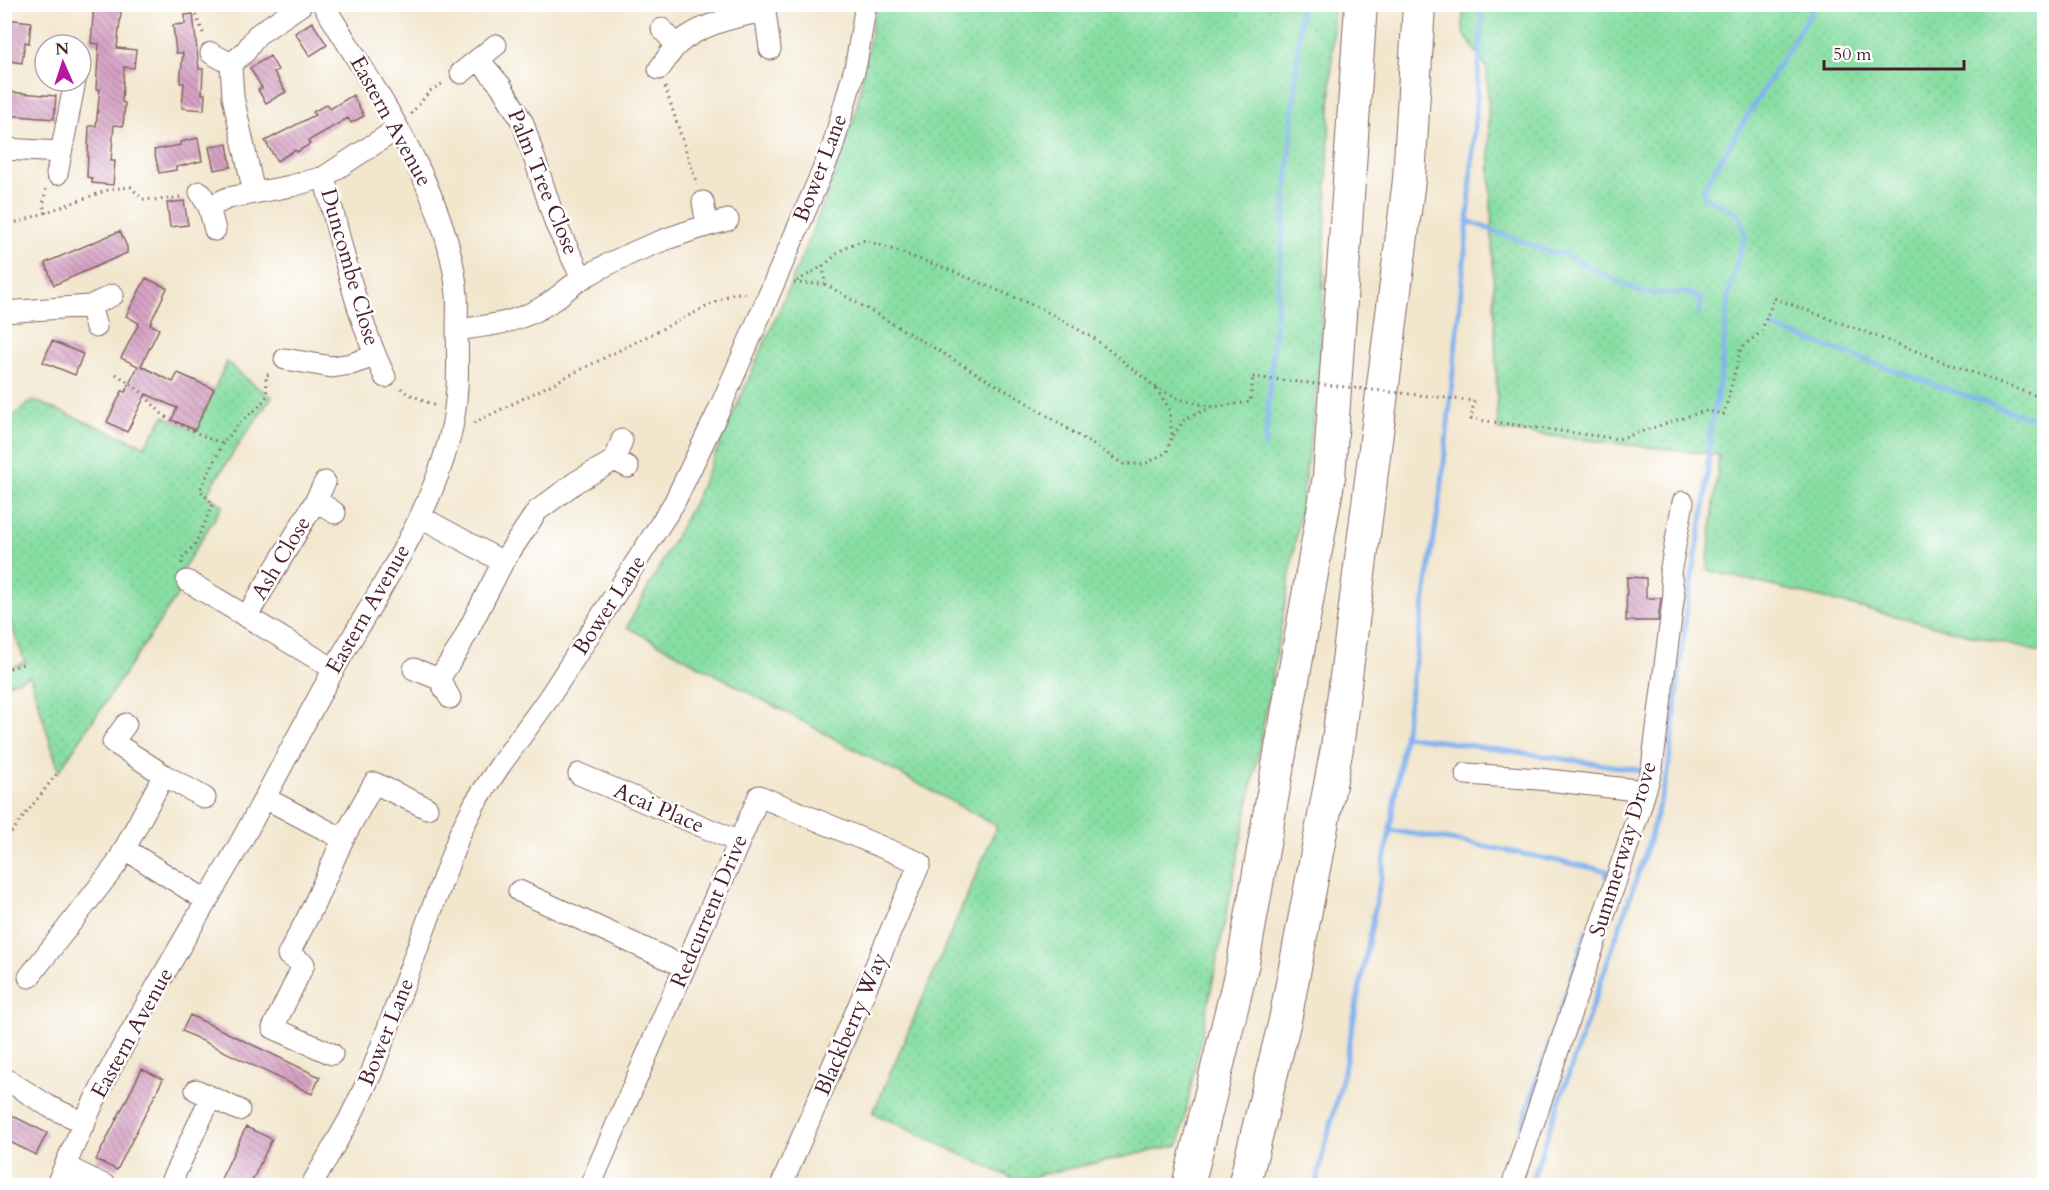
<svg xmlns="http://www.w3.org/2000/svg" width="2049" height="1190" viewBox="0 0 2049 1190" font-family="Cardo,serif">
<defs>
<pattern id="grass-dots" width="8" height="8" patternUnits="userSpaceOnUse" patternTransform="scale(1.5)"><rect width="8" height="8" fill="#87dea3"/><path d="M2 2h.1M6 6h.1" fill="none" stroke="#76be8c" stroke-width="1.8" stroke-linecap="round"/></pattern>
<pattern id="building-back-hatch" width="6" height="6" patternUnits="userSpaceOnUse" patternTransform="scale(1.5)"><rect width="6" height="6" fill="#d5a1c3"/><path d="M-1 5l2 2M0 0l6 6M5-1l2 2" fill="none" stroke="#af839f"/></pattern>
</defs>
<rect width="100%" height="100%" fill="#fff"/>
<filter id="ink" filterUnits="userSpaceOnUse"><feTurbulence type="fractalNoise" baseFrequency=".0167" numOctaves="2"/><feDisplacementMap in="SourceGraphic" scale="12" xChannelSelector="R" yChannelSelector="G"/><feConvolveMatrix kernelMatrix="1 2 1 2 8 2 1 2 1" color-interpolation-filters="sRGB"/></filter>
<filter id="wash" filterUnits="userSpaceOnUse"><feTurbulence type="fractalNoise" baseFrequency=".008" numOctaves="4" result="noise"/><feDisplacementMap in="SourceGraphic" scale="24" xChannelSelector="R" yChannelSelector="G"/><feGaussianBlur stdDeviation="1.35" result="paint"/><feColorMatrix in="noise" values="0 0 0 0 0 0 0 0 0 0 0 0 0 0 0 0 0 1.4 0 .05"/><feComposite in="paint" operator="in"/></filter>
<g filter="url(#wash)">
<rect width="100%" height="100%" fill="#f2e6cd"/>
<!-- grass -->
<path fill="url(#grass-dots)" stroke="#687e67" stroke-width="1.5" d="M1463 4 2044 5V653L1707 570 1719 455 1498 430 1487 69 1463 32Z
M876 5H1334L1320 368C1288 629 1232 887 1179 1145L1016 1180 873 1113 997 826 627 627 693 504 785 297 824 202 855 115Z
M227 362 253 384 272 397 242 439 206 495 223 505 182 570 187 581 59 771 30 676 5 685V670L25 662 8 616 5 599V423L33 400 145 446 164 416 195 430Z"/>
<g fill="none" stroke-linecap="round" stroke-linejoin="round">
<!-- stream -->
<path stroke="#82b3ee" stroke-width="5" d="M1468 221 1550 252 1565 255 1642 293H1689L1701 299 1699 314
M1772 327 2018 414 2044 421
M1265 446 1299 42 1300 4
M1406 736 1640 770
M1390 830 1468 843 1608 871 1606 877
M1315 1186 1343 1075 1390 830 1442 484 1468 221 1483 4
M1502 1186 1587 931
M1530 1186 1648 845 1668 773 1687 605 1705 503 1711 425 1722 368 1729 291 1745 235 1740 214 1704 197V187L1816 4"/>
</g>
<g id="blocks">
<!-- building -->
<path fill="url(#building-back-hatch)" d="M94 4H122L117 48 136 50 134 68 124 67 122 102 125 103 123 126 114 125 111 161H115L113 185 92 183V178L87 177 89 126H96L100 89H96L99 44 91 43Z
M193 14 199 69H203L202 94H205L204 110 182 108 184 83H180L183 53H176L173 25 185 24V15Z
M6 19 31 22 29 43 25 42 22 63 4 60Z
M312 22 327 45 310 56 295 33Z
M270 56 278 70 274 72 286 92 266 103 258 90 262 88 250 68Z
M8 92 56 96 54 119 4 115V93H8Z
M353 95 364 116 351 123 348 118 308 141 310 144 297 152 295 150 277 161 265 141 315 115 313 112 327 104 330 109Z
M198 138 202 161 176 167V170L159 173 154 150 181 145 180 142Z
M227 144 231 167 214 170 209 147Z
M184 201 188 225 170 227 167 203Z
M120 231 127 247V253L54 285 45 263Z
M146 278 167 288 150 324 159 329 141 366 173 382 178 373 214 389 195 430 172 420 177 408 146 394 127 432 107 422 122 391 125 392 138 366 121 358 139 323 126 316Z
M52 341 83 354 75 375 43 362Z
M1627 577 1646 578V598H1661L1658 621H1626Z
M190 1015 320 1077 312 1094 182 1031Z
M142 1069 163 1079 117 1170 96 1160Z
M9 1114 47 1133 36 1155 4 1139V1122Z
M246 1127 272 1139 250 1185H218Z"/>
</g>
</g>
<g filter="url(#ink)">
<use href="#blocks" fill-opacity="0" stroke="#856564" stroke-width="1.5"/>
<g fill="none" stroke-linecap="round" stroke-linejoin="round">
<!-- minor casing -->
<g stroke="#856564" stroke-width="23">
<path id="minor" d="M766 4 765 11 770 49
M662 29 676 45
M211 53 231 64
M478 59 501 86 523 123 556 225 582 278
M231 64 233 97 254 193
M231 64 246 51 257 35 301 5
M659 69C665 62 670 52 676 46 697 25 737 16 765 11
M461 73 496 45
M4 149 61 152
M57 174 75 81
M324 177C342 244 355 315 385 377
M200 192 209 207 215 230
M703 202 707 225
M209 207 228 198 291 186 324 177 397 129
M90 306 113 295
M4 312 90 306 96 327
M457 330C492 325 519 323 549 303 561 295 571 285 583 278 625 253 680 232 728 220
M285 359 332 367 351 364 375 356
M615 460 622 440
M316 500 335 513
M421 517 503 562
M187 581 334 669
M247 616 316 500 325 482
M414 669 439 679 459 648 503 562 537 511 576 482 615 460 628 467
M439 679 450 698
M126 724 113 742 164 775 205 798
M579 774 739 842
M1466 774 1539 779 1645 791
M265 798 343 839
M125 849 207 901
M519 891 685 967
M29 977 116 865 164 775
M332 1054 273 1028 304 964 288 955 313 907 343 839 374 783 427 808
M4 1078 50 1107 85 1123
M196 1090 239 1110
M65 1166 106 1186
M56 1186C74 1146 91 1104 112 1066 152 993 195 921 237 849 270 789 301 729 334 669 375 596 428 521 449 440 459 403 458 366 457 328 457 317 458 306 457 295 449 194 375 90 323 4
M169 1186 211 1097
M311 1186 349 1120 371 1074 460 833 475 803 501 764 548 699 674 503 719 410 832 149 856 64 866 4
M590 1186 759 796 920 863 781 1186
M1512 1186 1638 815 1652 768 1674 594 1670 573 1683 502"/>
</g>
<!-- highway casing -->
<g stroke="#856564" stroke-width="34">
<path id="highway" d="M1188 1186 1243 963 1329 477 1361 4
M1244 1186 1285 1020 1337 748 1409 180 1419 4"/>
</g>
<!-- path -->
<path stroke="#856564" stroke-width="3" stroke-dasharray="1.5 4.5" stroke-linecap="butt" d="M191 4 204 35
M650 4 653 14
M665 87 697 184
M411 114 430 91 445 82
M46 189 43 205 46 213
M4 223 19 222 111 189 131 187 142 199 159 200 181 197
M823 266 825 284 1029 404 1123 464H1145L1167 452 1172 436 1169 408 1154 386
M797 281 823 266 845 247 865 240 945 268 1042 309 1095 339 1154 386 1179 399 1213 407 1250 402 1253 377
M794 283 825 284
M116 374 139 390 164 416 207 438 223 443 243 419 258 408 267 396 266 375 271 374
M401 388 405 392 435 406
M1474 401 1471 419 1619 439 1704 411 1724 414 1741 348 1761 332 1774 298 2044 399
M474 423 734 293 748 294
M1173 435 1186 418 1213 407
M182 564V559L195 544 213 504 200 490 223 443
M4 670 26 663
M4 842 59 771"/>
<!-- minor -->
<use href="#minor" stroke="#fff" stroke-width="21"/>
<!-- highway -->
<use href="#highway" stroke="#fff" stroke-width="32"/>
<!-- path-bridge -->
<path stroke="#856564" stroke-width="3" stroke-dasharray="1.5 4.5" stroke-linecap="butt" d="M1253 377 1474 401"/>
</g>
</g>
<g text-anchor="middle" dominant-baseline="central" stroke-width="5" stroke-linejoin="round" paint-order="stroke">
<!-- street labels -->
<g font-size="22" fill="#4a1f2b" stroke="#fff">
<text transform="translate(391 121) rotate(61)">Eastern Avenue</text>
<text transform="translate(820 168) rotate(-69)">Bower Lane</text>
<text transform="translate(543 182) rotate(68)">Palm Tree Close</text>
<text transform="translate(350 267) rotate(74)">Duncombe Close</text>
<text transform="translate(281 558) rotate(-59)">Ash Close</text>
<text transform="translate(609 605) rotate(-57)">Bower Lane</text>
<text transform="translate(368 609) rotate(-60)">Eastern Avenue</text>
<text transform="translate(659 808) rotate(23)">Acai Place</text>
<text transform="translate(1623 849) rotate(-73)">Summerway Drove</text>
<text transform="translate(709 911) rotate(-67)">Redcurrent Drive</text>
<text transform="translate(851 1024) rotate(-67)">Blackberry Way</text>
<text transform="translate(386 1032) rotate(-68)">Bower Lane</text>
<text transform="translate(132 1033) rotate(-61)">Eastern Avenue</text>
</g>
</g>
<!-- margin -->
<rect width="2049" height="1190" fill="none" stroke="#fff" stroke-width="24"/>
<!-- north arrow -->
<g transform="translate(63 63) rotate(357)"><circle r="28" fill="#ffffff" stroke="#b7a5aa" stroke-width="1.5"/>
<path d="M0-4.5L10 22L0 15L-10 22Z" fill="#b5179e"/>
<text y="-9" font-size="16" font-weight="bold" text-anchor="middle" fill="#4a1f2b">N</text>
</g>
<!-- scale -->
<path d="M1824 60v9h140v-9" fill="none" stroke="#4a1f2b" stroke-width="3"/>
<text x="1833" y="60" font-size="18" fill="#4a1f2b" stroke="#ffffff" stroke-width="4.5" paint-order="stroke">50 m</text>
</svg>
